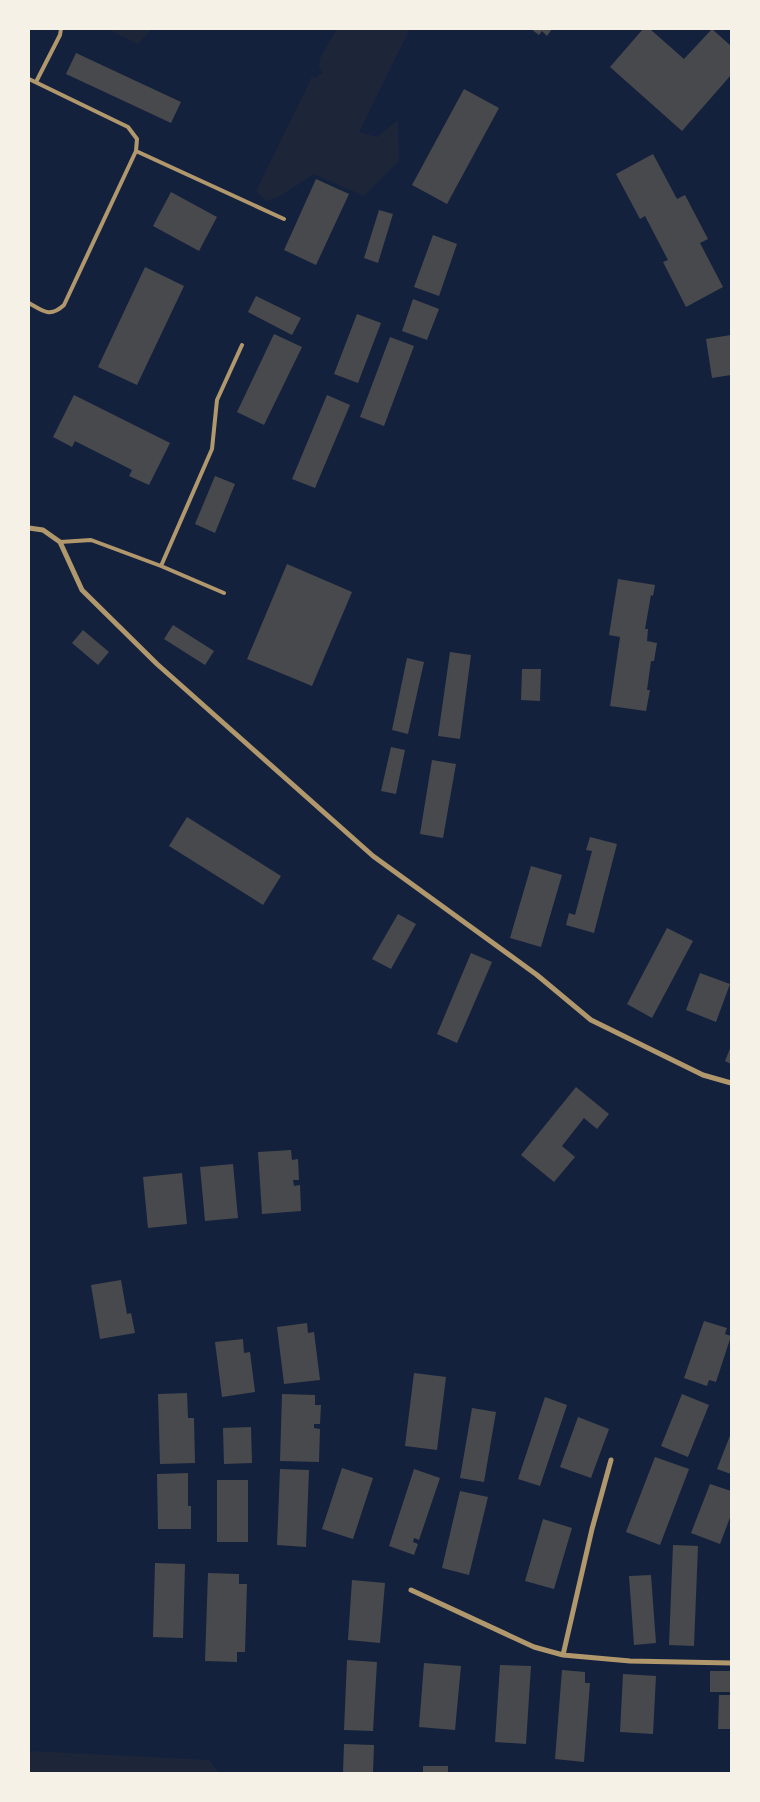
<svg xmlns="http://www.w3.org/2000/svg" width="760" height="1802" viewBox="0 0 760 1802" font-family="Figtree,sans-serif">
<rect width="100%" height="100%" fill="#14213d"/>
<!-- green -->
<path fill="#1d2539" d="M108 29H152L138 44Z
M337 29H410L359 132 377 137 398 120 399 161 364 196 314 174 280 196 266 201 256 191 312 77 316 78 323 73 319 66 321 56Z
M29 1751 209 1760 219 1773H29Z"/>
<!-- building -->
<path fill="#48494c" d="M531 29H552L547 36 542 31 539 35Z
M643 29H650L684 59 712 29 731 46V75L682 131 610 67Z
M76 53 181 102 171 123 66 74Z
M464 89 499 108 447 204 412 185Z
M653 154 677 199 685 195 708 239 700 243 723 287 686 307 663 262 668 260 645 216 640 219 616 174Z
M316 179 349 194 316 265 284 250Z
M171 192 217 217 199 251 153 226Z
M379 210 393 214 378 263 364 258Z
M433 235 457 244 439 296 414 287Z
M145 267 184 286 137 385 98 367Z
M256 296 301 318 292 335 248 312Z
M413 299 439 309 427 340 402 331Z
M357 314 381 323 358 383 334 374Z
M274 334 302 347 264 425 237 412Z
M731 335V375L712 378 706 339Z
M390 337 414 346 384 426 360 417Z
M74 395 170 443 149 485 129 476 132 470 75 441 72 447 53 437Z
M327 395 350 405 315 488 292 479Z
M215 476 235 484 215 533 195 524Z
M287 564 352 592 312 686 247 659Z
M618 579 655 585 653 596 651 595 645 629H648L647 641 657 643 654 661H651L647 690H650L646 711 610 706 620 637 609 635Z
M173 625 214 651 205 665 164 639Z
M83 630 109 652 98 665 72 643Z
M450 652 471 655 460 739 438 736Z
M407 658 424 662 408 734 392 730Z
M522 669H541L540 701 521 700Z
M391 747 405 750 396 794 381 791Z
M432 760 456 764 443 838 420 834Z
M187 817 281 876 263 905 169 846Z
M590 837 617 844 594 933 566 925 569 913 575 915 592 851 586 850Z
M531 866 562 875 541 947 510 938Z
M398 914 416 924 391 969 372 959Z
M667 928 693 941 652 1018 627 1004Z
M471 953 492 962 457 1043 437 1034Z
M700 973 730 984 716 1022 686 1010Z
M731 1046V1064L725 1061Z
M576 1087 609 1114 597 1129 584 1118 562 1146 575 1157 554 1182 521 1155Z
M291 1150 292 1160 298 1159 299 1180H293L294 1186 300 1185 301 1211 262 1214 258 1152Z
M233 1164 238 1218 205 1221 200 1167Z
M182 1173 187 1224 148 1228 143 1177Z
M121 1280 127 1314 131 1313 135 1333 100 1339 91 1285Z
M704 1321 727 1328 725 1334 731 1336 716 1382 709 1380 707 1386 684 1378Z
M307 1323 308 1333 314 1332 320 1380 284 1384 277 1327Z
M243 1339 244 1353 250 1352 255 1392 222 1397 215 1342Z
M414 1373 446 1377 437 1450 405 1446Z
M187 1393 188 1418H194L195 1463 160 1464 158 1394Z
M282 1394 315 1395V1405H321L320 1424H314V1428L320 1429 319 1462 280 1461Z
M682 1394 709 1405 688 1457 661 1446Z
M545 1397 567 1405 540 1486 518 1479Z
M472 1408 496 1412 484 1482 460 1478Z
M578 1417 609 1429 591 1478 560 1467Z
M251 1427 252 1463 224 1464 223 1428Z
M731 1433V1474L717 1469Z
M655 1457 689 1469 660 1545 626 1532Z
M342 1468 373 1478 353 1539 322 1529Z
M280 1469 309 1470 306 1547 277 1545Z
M414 1469 440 1478 419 1540 414 1538 413 1542 418 1544 414 1555 389 1546Z
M188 1473V1506H191V1529H158L157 1474Z
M217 1480H248V1542H217Z
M710 1484 731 1491V1515L720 1544 691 1533Z
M460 1491 488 1497 469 1575 442 1568Z
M543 1519 572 1528 554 1589 525 1581Z
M673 1545 698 1546 694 1646 669 1645Z
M155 1563 185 1564 183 1638 153 1637Z
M208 1573 239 1574V1584H247L245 1652H237V1662L205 1661Z
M651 1575 656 1643 634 1645 629 1576Z
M352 1580 385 1583 380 1643 348 1640Z
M347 1660 377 1662 373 1731 344 1730Z
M424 1663 461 1666 455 1730 419 1727Z
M500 1665 531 1666 526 1744 495 1742Z
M562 1670 585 1672V1683H590L584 1762 555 1759Z
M710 1671H731V1692H710Z
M623 1674 656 1676 653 1734 620 1732Z
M719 1695H731V1729H718Z
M344 1744 374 1745 373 1773H343Z
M423 1766H448V1773H423Z"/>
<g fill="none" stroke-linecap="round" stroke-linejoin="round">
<!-- service -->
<path stroke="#b1986c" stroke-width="4" d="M29 79 128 127 137 139 136 151 64 305C50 318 43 311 29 303
M36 82 60 35 61 29
M136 151 284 219
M60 542 91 540 161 566 212 449 217 400 242 345
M161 566 224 593"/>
<!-- minor -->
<path stroke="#b1986c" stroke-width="5" d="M29 528 43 530 60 542 82 590 157 664 373 856 537 975 591 1020 703 1075 731 1083
M411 1590 534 1647 563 1655 630 1661 731 1663
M563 1655 592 1529 611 1460"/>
</g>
<!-- border -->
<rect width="760" height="1802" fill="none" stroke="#f6f1e7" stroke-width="60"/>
</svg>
